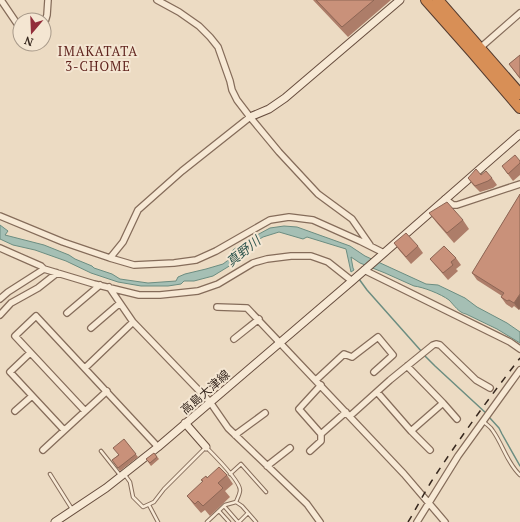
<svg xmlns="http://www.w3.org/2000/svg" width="520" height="522" viewBox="0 0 520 522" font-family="'PT Serif','Noto Sans JP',serif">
<rect width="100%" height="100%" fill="#ecdbc3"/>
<!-- water -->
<path fill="#a5bfb4" stroke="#6c8d81" d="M0 225 8 231 5 235 44 245 69 255 75 259 92 266 94 268 112 274 120 279 148 283 176 281 178 277 185 274 206 269 223 264 231 258 233 250 246 241 270 228 284 226 297 227 350 246 365 256 426 284 438 285 465 298 477 307 507 323 520 332V343L497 329 466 314C459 313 454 305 449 300 441 294 423 287 414 286L385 273 360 263 351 257 353 268 354 270 351 272 346 249 307 237 303 239 279 232 263 237 253 243 231 265 213 276 194 281H184L181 284 168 286H141L118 282 91 273 66 261 35 250 13 245 0 239Z"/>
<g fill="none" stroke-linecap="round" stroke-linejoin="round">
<!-- stream -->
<path stroke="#6c8d81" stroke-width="1.5" d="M359 279 367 290 422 352
M424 355 435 366 487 414
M489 417 499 428 502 434 520 466"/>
<!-- lane casing -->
<g stroke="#856c5a" stroke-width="4.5">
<path id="lane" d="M484 422C487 425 491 427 493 431 503 445 507 463 520 475
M101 451 120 475
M50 474 72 509
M230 474 241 464 266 492
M125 475 130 482 133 497 143 507 154 502 164 489 206 447C213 454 240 481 240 490 240 494 237 499 236 502
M149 505 158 522
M224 506 238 522
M219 511 229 522
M207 522 225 505 236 502 242 506 256 522
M239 522 248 513"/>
</g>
<!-- street casing -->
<g stroke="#856c5a" stroke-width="8">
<path id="street" d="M1 0 20 28
M157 0 179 12 199 26 210 37 218 47 230 81 232 90 237 100 250 117 279 152 318 194 352 219 370 245
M44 25 47 15 48 0
M480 48 520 13
M445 199 453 205H457L520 184
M0 216 63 242 110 258 134 265 174 263 196 260 216 251 270 220 289 217 313 220 360 241 384 253
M0 248 41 266 44 269 94 284 139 295H160L198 291 218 284 253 263 267 259 291 256H311L328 262 352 281
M110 258 123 242 138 210 182 171 250 117
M364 270 510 342 520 349
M109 287 133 322 210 402 228 428 307 504 320 522
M0 299 8 292 44 269
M217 307 247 308 404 474 445 522
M67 313 100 285
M0 315 11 303 38 288 57 273
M91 328 120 303
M234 339 259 319
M30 353 10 372 64 430
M407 366 443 403 457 419
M85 368 133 322
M316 380 344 354 352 357 378 337 393 355 374 372
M321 385 299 409 321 434 346 412
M377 392 411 431 430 450
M15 411 32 396
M85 411 15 336 36 316 158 447
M350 416 390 380 433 345 436 344 440 345 476 380 490 388
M411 431 443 403
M235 435 265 413
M43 450 107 391
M310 451 321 441V434
M267 466 290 448
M417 522 458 456 520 370"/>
</g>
<!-- secondary casing -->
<g stroke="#674d3e" stroke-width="9">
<path id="secondary" d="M250 117 269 109 285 98 400 0
M185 423 206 447
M55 522 106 488 158 447 352 281 520 134"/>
</g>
<!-- highway casing -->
<g stroke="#533b2f" stroke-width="12">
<path id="highway" d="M426 0 472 52 520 108
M438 0 520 94"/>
</g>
<!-- lane -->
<use href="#lane" stroke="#f7e9d5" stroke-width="2.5"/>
<!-- street -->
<use href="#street" stroke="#f7e9d5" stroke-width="5.5"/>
<!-- secondary -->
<use href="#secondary" stroke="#f7e9d5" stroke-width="7"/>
<!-- highway -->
<use href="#highway" stroke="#d88f56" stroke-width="10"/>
<!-- rail -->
<path stroke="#36271e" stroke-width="1.5" stroke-dasharray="7 7" stroke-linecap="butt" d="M408 522C416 509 423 495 431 482 459 439 489 398 520 358"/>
</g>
<!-- wall -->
<path fill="#ad7d69" d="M313 0H391L348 37Z
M520 55V79L509 64Z
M520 161V175L513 181 502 166Z
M481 175 492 178 497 185 493 188 480 192 473 185 468 178Z
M520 194 519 310 514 306 512 308 506 304 501 297 502 296 477 280 472 273Z
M429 213 463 220 469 229 454 243 436 222Z
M394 243 418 246 423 253 411 264 399 250Z
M456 258 461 265 456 269 458 271 448 280 435 265 430 259Z
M124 439 138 457 120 471 112 460 118 455Z
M154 453 159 459 151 466 146 459Z
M227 475 233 484 225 491 230 497 210 516 205 510 201 513 194 505 187 496 203 482 201 480 207 478Z"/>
<!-- shaded-wall -->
<path fill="#8d6655" d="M520 294V309L519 310 514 303Z"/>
<!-- building -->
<path fill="#c9917a" stroke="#8d6655" d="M316 0H374L342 27Z
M520 55V78L509 64Z
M515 155 520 161V163L508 174 502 166Z
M476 169 481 175 486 171 492 178 488 181 475 186 468 178Z
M520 194V294L514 303 509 300 507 301 501 297 504 293 472 273Z
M447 202 463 220 447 233 429 213Z
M406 233 418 246 406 257 394 243Z
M444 246 456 258 451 262 453 265 443 273 430 259Z
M124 439 136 454 118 468 112 460 119 455 113 448Z
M154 453 157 457 150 463 146 459Z
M219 467 227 475 218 483 223 488 203 506 198 501 195 504 187 496 203 481 201 480 206 476 207 478Z"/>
<g text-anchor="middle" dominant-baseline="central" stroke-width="4" stroke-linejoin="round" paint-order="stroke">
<!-- street labels -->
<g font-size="12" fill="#36271e" stroke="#f4e6d2">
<text transform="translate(205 392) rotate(-41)">高島大津線</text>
</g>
<!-- neighbourhood labels -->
<g font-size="13" letter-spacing="1" fill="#61251f" stroke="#f4e6d2">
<text x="98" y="51">IMAKATATA<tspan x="98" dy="15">3-CHOME</tspan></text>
</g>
<!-- water labels -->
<g font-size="13" font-style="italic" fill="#2e554e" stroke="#f4e6d2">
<text transform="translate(243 251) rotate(-39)">真野川</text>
</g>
</g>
<!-- north arrow -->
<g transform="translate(32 32) rotate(199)"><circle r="19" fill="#f4e6d2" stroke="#a89a8a"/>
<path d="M0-3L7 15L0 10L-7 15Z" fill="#922d3a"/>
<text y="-6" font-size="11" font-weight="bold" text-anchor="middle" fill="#36271e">N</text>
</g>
</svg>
